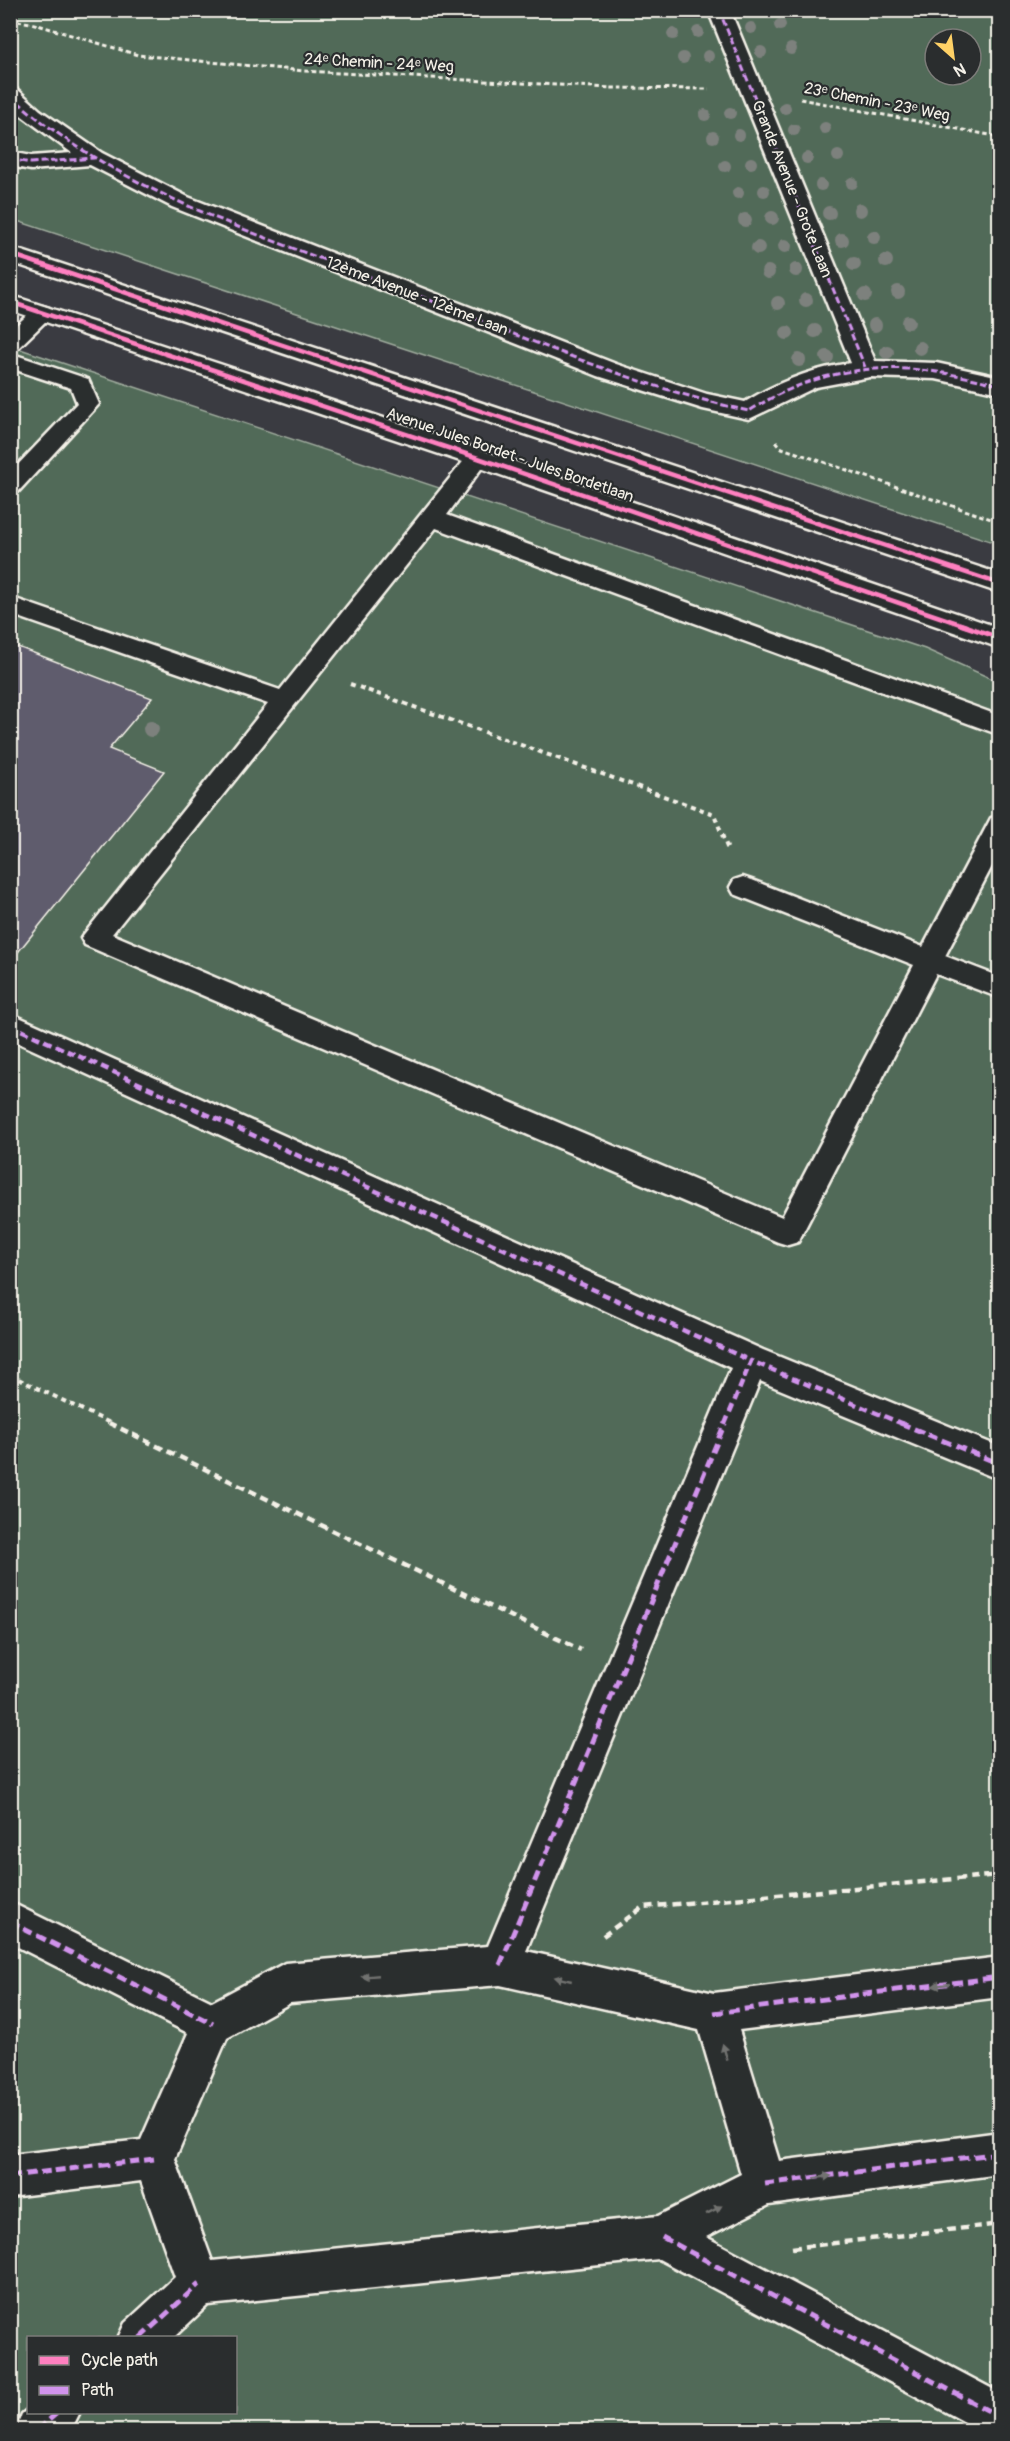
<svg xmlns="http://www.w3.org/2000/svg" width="1010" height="2441" viewBox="0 0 1010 2441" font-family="Pangolin,sans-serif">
<rect width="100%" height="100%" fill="#3a3b41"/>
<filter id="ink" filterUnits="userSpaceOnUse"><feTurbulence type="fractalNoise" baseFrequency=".0167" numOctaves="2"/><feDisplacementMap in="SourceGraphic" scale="12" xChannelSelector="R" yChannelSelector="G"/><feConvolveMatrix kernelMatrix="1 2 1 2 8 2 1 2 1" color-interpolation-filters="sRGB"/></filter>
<g filter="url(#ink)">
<!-- green -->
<path fill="#516a58" stroke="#a2aea0" stroke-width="1.5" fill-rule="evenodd" d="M11 11H999V544L11 219ZM935 39H971V75H935Z
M11 346 925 649 999 682 1000 2430H11ZM28 2338H236V2412H28Z"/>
<!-- building -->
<path fill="#5f5c6d" stroke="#f4f1e8" stroke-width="1.5" d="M10 644 152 698 109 749 164 771 10 962Z"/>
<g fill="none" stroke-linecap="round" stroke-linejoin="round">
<!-- service casing -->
<g stroke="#f4f1e8" stroke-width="5">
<path id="service" d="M42 306 49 308 53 313 49 318 18 348 10 350V331L35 308Z
M10 353 88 379 99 404 18 492 10 494V473L77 403 71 388 10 368Z
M478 451 486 453 489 458 447 515 1000 716V735L436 528 112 934 782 1217 914 965 734 894 730 887 734 880 743 877 752 880 923 947 991 818 1000 816V851L945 956 1000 977V998L936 974 798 1242 788 1245 778 1242 85 945 81 938 268 704 10 614V597L280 690 470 453Z"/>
</g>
<!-- pedestrian casing -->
<g stroke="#f4f1e8" stroke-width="5">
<path id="pedestrian" d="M708 10H730L875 361 936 363 1000 377V393L936 379 870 377 816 387 749 419 703 409 598 376 172 207 90 165 31 170 10 166V152L31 156 72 153 10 107V88L18 90 40 110 102 153 188 197 616 364 707 394 745 402C778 382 813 368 851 363Z
M10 1013 763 1350 1000 1447V1480L760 1381 526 1951 714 1993 1000 1957V1997L739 2030 779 2161 1000 2132V2174L769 2205 706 2237 1000 2393V2430H980L659 2259 208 2305 173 2338H118L125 2323 175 2277 141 2181 10 2197V2155L141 2140 188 2033 10 1943V1902L212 2002 285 1963 488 1946 731 1368 10 1039ZM500 1985 699 2030 741 2174 658 2216 212 2261 175 2159 227 2038 290 2003Z
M28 2409V2412H80L71 2430H16L22 2414Z"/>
</g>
<!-- secondary casing -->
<g stroke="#f4f1e8" stroke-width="5">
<path id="secondary" d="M10 247 1000 574V593L10 262Z
M10 295 487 452 1000 628V648L469 464 10 310Z"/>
</g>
<!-- path-far2 -->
<path stroke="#f4f1e8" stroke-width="3" stroke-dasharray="4.5 3" stroke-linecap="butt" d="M10 20 31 23 138 55 304 71 612 88 709 89
M800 99 1000 137
M776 441 782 448 1000 522"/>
<!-- path-far1 -->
<path stroke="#f4f1e8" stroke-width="4" stroke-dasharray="5 4.5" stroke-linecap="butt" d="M350 684 714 814 728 850
M10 1375 112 1424"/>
<!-- path -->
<path stroke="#f4f1e8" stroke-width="4.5" stroke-dasharray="8 5" stroke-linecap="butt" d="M109 1423 581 1650
M603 1936 643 1907 1000 1875
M792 2248 1000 2224"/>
<!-- service -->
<use href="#service" fill="#2a2d2e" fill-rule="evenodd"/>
<!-- pedestrian -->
<use href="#pedestrian" fill="#2a2d2e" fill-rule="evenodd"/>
<!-- secondary -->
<use href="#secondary" fill="#2a2d2e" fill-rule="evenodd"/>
<!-- quiet-far2 -->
<path stroke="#d193ec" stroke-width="3" stroke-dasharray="7 3" stroke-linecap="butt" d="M719 10 865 367
M10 95C119 194 268 237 402 289 516 334 629 385 749 411 834 358 906 361 1000 385
M10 159 31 163 94 158"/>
<!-- quiet-far1 -->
<path stroke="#d193ec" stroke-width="4.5" stroke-dasharray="8 4.5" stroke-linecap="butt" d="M10 1025 751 1361
M725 1424 751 1361 903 1424"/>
<!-- quiet -->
<path stroke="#d193ec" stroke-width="5" stroke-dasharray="10 5" stroke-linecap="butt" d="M900 1423 1000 1464
M10 1922 213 2024
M500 1965 725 1423
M714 2013 1000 1977
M10 2176 154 2159
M765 2184 1000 2153
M662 2237 1000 2417
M140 2338 199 2284
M38 2430 58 2412"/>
<!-- cycleway-far1 casing -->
<g stroke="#2a2d2e" stroke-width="8">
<path id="cycleway-far1" d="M10 254 1000 584
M10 302 478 458 966 626"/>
</g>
<!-- cycleway casing -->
<g stroke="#2a2d2e" stroke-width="9">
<path id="cycleway" d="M962 625 1000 638"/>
</g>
<!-- cycleway-far1 -->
<use href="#cycleway-far1" stroke="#ff80c0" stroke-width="4.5"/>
<!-- cycleway -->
<use href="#cycleway" stroke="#ff80c0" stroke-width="5"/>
</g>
<!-- trees -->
<g fill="#7d817d">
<circle cx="780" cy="25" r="6"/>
<circle cx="751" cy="28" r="6"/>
<circle cx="698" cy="32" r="6"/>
<circle cx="673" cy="34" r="6"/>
<circle cx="791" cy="49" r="6"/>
<circle cx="761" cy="52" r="6"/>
<circle cx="708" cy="56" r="6"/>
<circle cx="683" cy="58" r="6"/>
<circle cx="785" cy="108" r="6"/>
<circle cx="730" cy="113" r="6"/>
<circle cx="705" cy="115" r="6"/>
<circle cx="825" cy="128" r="6"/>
<circle cx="794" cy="130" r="6"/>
<circle cx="739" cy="135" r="6"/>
<circle cx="713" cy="137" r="6"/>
<circle cx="838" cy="156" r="6"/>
<circle cx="807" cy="158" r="6"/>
<circle cx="751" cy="163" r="6"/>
<circle cx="725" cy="166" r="6"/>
<circle cx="852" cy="183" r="6"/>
<circle cx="821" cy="185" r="6"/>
<circle cx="764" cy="191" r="6"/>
<circle cx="738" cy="193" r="6"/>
<circle cx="860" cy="210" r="7"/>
<circle cx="829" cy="213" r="7"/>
<circle cx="772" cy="218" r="7"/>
<circle cx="745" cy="220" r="7"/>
<circle cx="874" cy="237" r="7"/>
<circle cx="842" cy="240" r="7"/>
<circle cx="785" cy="246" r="7"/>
<circle cx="758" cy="248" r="7"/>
<circle cx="886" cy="261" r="7"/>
<circle cx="854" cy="264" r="7"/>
<circle cx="796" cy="270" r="7"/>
<circle cx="768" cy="272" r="7"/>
<circle cx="898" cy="292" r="7"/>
<circle cx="865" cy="295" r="7"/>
<circle cx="806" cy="300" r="7"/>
<circle cx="778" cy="303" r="7"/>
<circle cx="908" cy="322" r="7"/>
<circle cx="875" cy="325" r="7"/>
<circle cx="815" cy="331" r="7"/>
<circle cx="787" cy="333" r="7"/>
<circle cx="920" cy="348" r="7"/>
<circle cx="887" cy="352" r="7"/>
<circle cx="827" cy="357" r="7"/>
<circle cx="799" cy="360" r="7"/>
<circle cx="151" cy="729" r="8"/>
</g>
<!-- one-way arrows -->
<defs><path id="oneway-solid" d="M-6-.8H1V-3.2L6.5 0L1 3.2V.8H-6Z" transform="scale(1.5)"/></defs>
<g fill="#71726f">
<use href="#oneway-solid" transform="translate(370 1976) rotate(175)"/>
<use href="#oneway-solid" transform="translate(563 1979) rotate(-167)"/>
<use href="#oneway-solid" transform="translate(941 1985) rotate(173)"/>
<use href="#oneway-solid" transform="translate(725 2052) rotate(-106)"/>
<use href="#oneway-solid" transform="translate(823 2177) rotate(-8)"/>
<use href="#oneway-solid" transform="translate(714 2210) rotate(-27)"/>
</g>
</g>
<g text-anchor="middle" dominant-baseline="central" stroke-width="4.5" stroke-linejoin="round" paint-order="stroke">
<!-- far-street labels -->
<g font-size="16" fill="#f4f1e8" stroke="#2a2d2e">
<text transform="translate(379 63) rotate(3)">24ᵉ Chemin - 24ᵉ Weg</text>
<text transform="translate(877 102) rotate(11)">23ᵉ Chemin - 23ᵉ Weg</text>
<text transform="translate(792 189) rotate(68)">Grande Avenue - Grote Laan</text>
<text transform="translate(417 296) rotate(21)">12ème Avenue - 12ème Laan</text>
<text transform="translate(510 455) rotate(19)">Avenue Jules Bordet - Jules Bordetlaan</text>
</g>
</g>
<!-- margin -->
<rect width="1010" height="2441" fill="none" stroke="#2a2d2e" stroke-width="36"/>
<rect x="18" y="18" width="974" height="2405" fill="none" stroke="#f4f1e8" stroke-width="2" filter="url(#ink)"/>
<!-- legend -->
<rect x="27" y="2336" width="210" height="78" fill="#2a2d2e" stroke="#7b7b78" stroke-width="1.5"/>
<rect x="39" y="2356" width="30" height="9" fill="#ff80c0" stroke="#7b7b78" stroke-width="1.5"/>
<text x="81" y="2366" font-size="18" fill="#f4f1e8">Cycle path</text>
<rect x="39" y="2386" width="30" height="9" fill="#d193ec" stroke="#7b7b78" stroke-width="1.5"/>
<text x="81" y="2396" font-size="18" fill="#f4f1e8">Path</text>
<!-- north arrow -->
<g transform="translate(953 57) rotate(152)"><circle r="28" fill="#2a2d2e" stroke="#7b7b78" stroke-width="1.5"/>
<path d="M0-4.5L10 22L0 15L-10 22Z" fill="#ffd166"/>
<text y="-9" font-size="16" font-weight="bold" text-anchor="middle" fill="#f4f1e8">N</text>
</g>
</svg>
